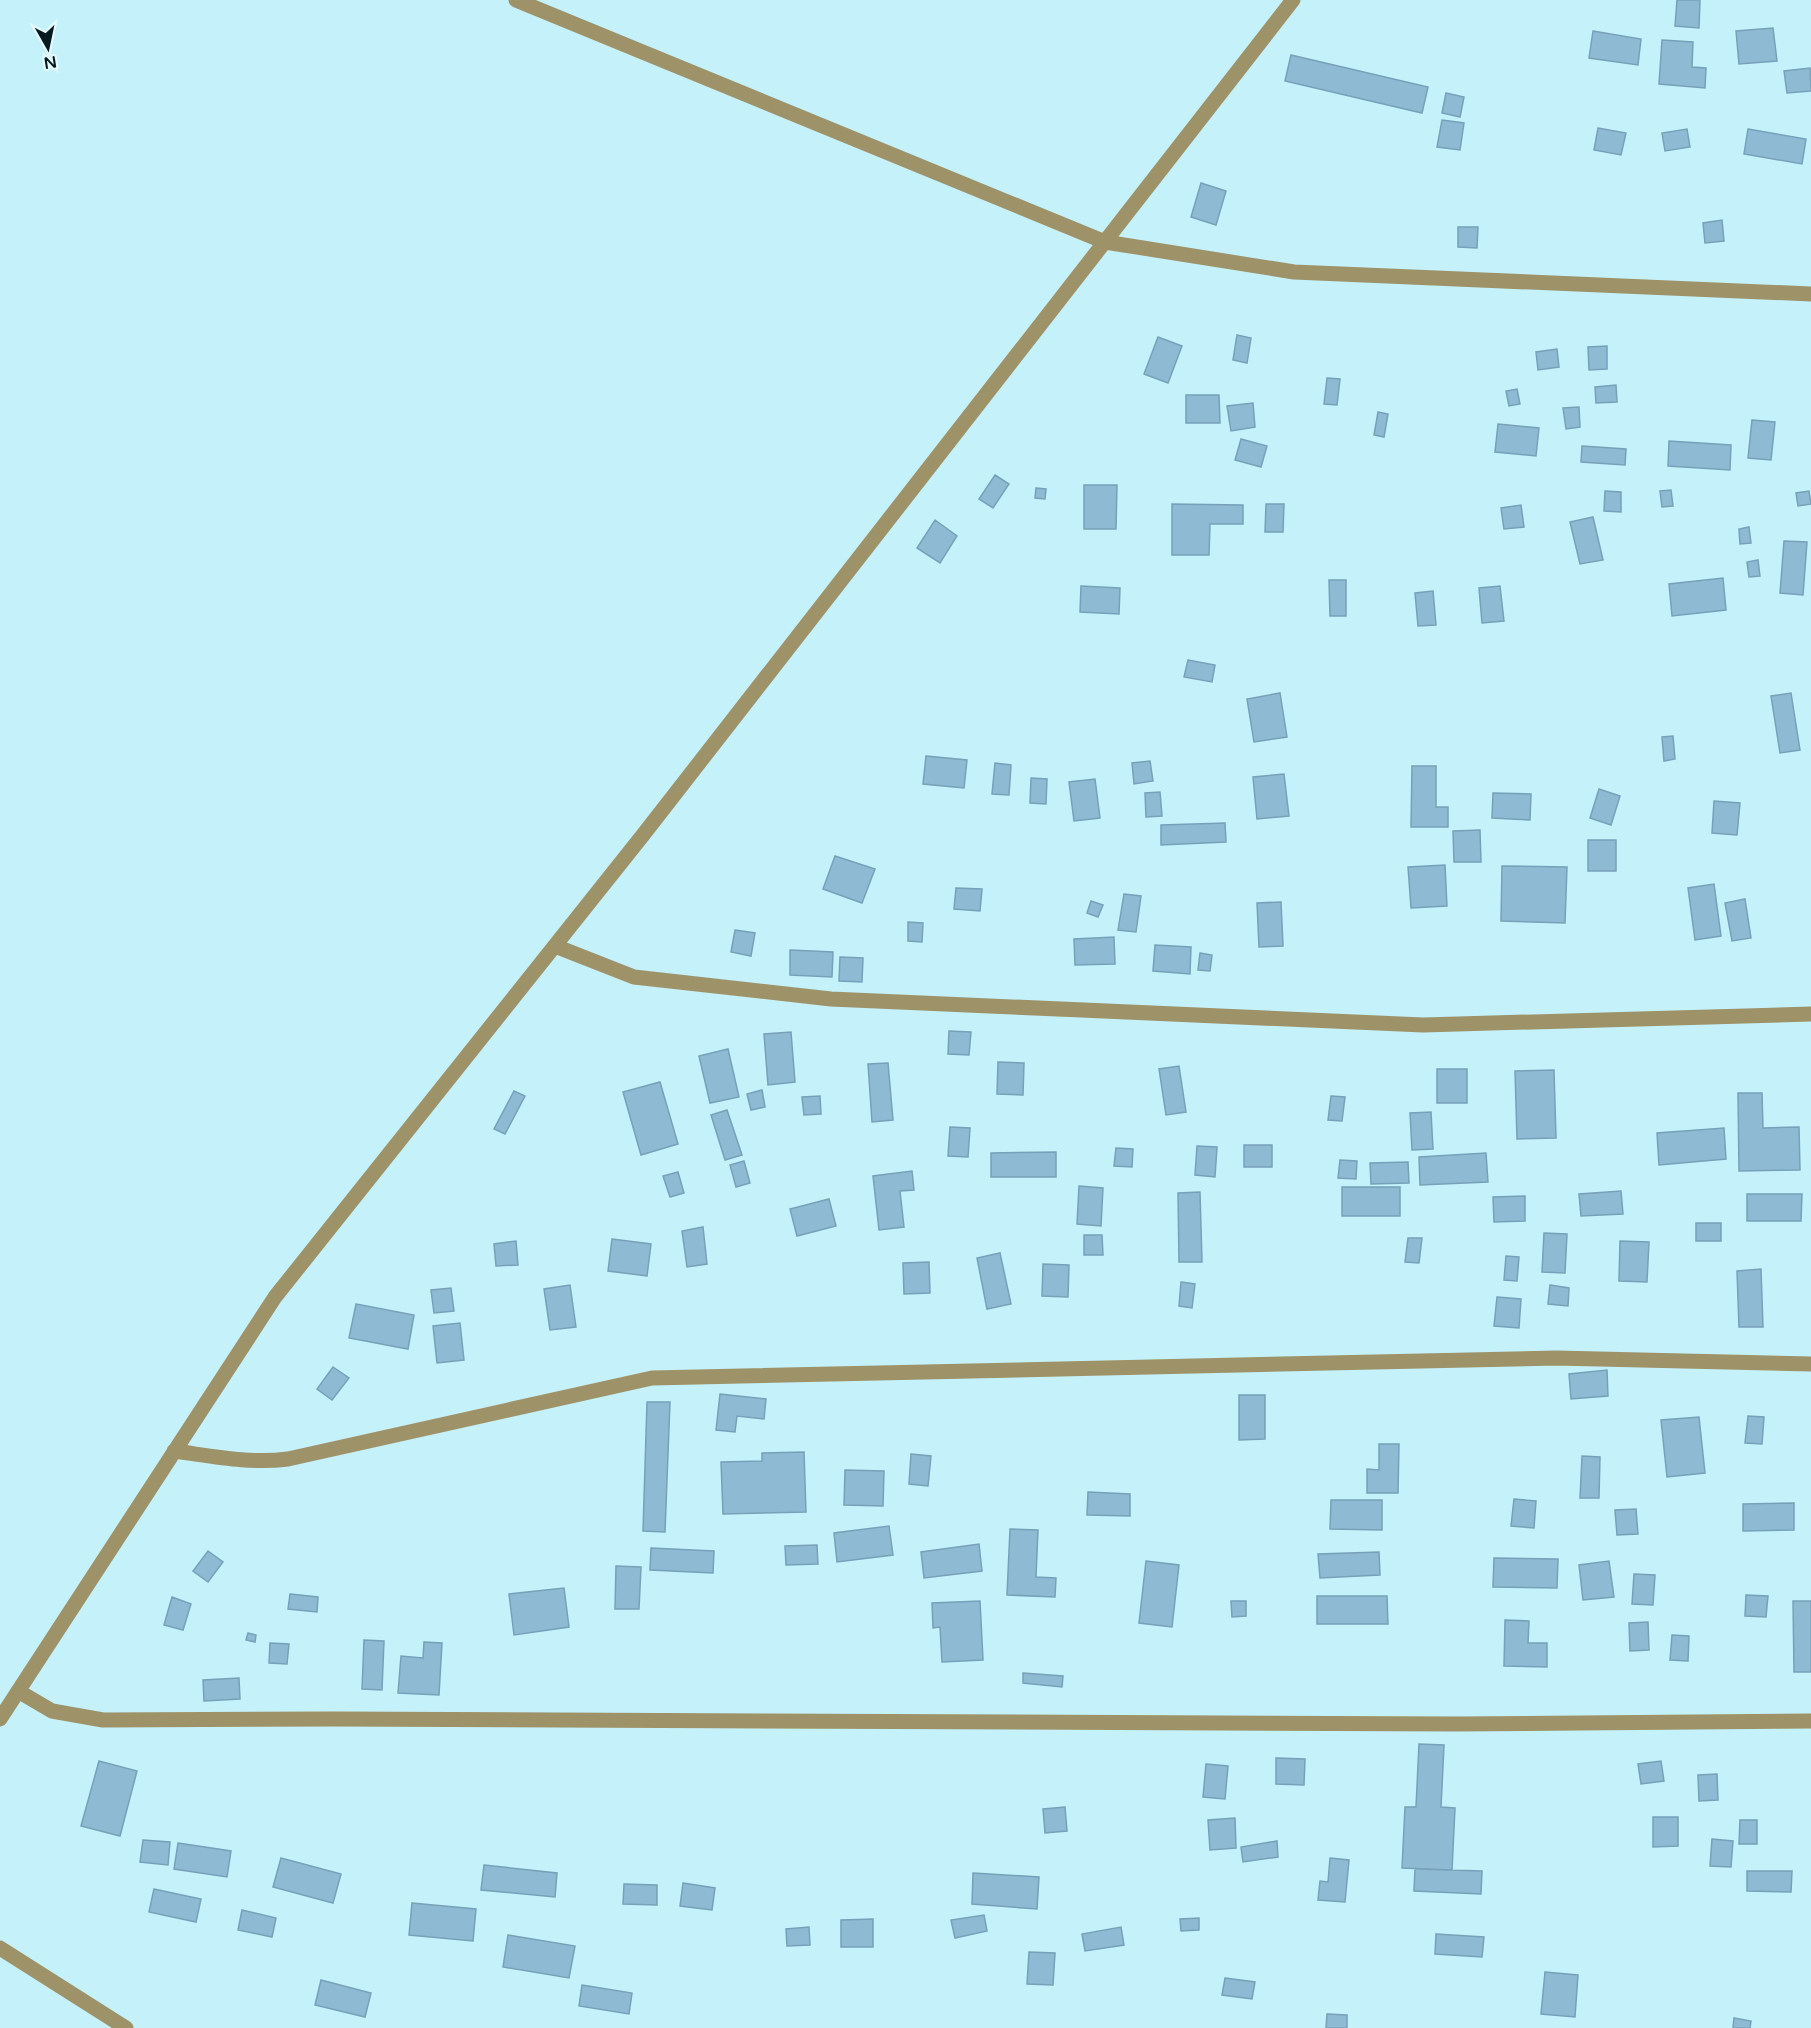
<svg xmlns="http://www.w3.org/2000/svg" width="1811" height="2028" viewBox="0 0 1811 2028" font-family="'Varela Round',sans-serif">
<rect width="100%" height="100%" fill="#c5f1fb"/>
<!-- building -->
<path fill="#8fbad3" stroke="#77a1b9" stroke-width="1.5" d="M1677 0H1700L1699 28 1675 26Z
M1773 28 1777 61 1739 64 1736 31Z
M1593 31 1641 39 1638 65 1589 58Z
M1662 40 1693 42 1692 67 1706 68 1705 88 1659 84Z
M1291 55 1428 87 1422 113 1285 81Z
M1810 68 1811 91 1787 93 1784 71Z
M1446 93 1464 97 1460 117 1442 113Z
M1442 120 1464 123 1460 150 1437 147Z
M1598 128 1626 133 1621 155 1594 150Z
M1687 129 1690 147 1665 151 1662 133Z
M1748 129 1806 139 1802 164 1744 154Z
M1201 183 1226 191 1216 225 1191 217Z
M1722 220 1724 241 1705 243 1703 223Z
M1458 227H1478L1477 248 1458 247Z
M1237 335 1251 338 1247 363 1233 360Z
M1158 337 1182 346 1168 383 1144 374Z
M1607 346V369L1589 370 1588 347Z
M1557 349 1559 367 1538 370 1536 352Z
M1327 378 1340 379 1337 405 1324 404Z
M1616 385 1617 402 1596 403 1595 387Z
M1517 389 1520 404 1509 406 1506 391Z
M1186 395H1219L1220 423H1186Z
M1253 403 1255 427 1231 431 1227 406Z
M1579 407 1580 427 1566 429 1563 408Z
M1378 412 1388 414 1384 437 1374 435Z
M1752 420 1775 422 1771 460 1748 458Z
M1498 424 1539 428 1536 456 1495 452Z
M1241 439 1267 446 1261 467 1235 460Z
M1669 441 1731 445 1730 470 1668 466Z
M1582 446 1626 449 1625 465 1581 462Z
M995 475 1009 484 993 508 979 499Z
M1084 485H1117L1116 529H1084Z
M1036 488 1046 489 1045 499 1035 498Z
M1671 490 1673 506 1662 507 1660 491Z
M1605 491 1621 492V512L1604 511Z
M1809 491 1811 504 1798 506 1796 493Z
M1172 504 1243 505V524H1210L1209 555H1172Z
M1266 504H1284L1283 532H1265Z
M1521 505 1524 527 1504 529 1501 508Z
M1593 517 1603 560 1580 564 1570 522Z
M935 520 957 536 940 563 917 548Z
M1749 527 1751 543 1740 544 1739 529Z
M1784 541 1807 542 1803 595 1780 593Z
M1758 560 1760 576 1749 577 1747 562Z
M1723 578 1726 610 1672 616 1669 584Z
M1329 580H1346V616H1330Z
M1081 586 1120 588 1119 614 1080 612Z
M1500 586 1504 621 1482 623 1479 588Z
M1433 591 1436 625 1418 626 1415 593Z
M1188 660 1215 665 1212 682 1184 677Z
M1280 693 1287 737 1254 742 1247 699Z
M1791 693 1800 750 1780 753 1771 696Z
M1673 736 1675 759 1664 761 1662 737Z
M926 756 967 760 964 788 923 784Z
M1150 761 1153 781 1134 784 1132 763Z
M995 763 1011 765 1009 795 992 794Z
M1412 766H1436V807H1448V827H1411Z
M1284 774 1289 816 1257 819 1253 777Z
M1031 778 1047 779 1046 804 1030 803Z
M1095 779 1100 818 1074 821 1069 782Z
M1599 789 1620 796 1611 825 1590 818Z
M1160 792 1162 816 1146 817 1145 793Z
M1493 793 1531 794 1530 820 1492 818Z
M1714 801 1740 803 1737 835 1712 833Z
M1225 823 1226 842 1161 845V825Z
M1480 830 1481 862H1454L1453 831Z
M1588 840H1616V871H1588Z
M835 856 875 869 862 903 823 889Z
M1445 865 1447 906 1411 908 1408 867Z
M1502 866 1567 867 1565 923 1501 921Z
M1714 884 1721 936 1695 940 1688 888Z
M956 888 982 889 980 911 954 909Z
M1124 894 1141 896 1136 932 1118 930Z
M1745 899 1751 938 1732 941 1725 903Z
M1091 901 1103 905 1098 917 1087 913Z
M1281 902 1283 946 1259 947 1257 903Z
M908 922 923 923 922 942 908 941Z
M735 930 755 933 751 956 731 952Z
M1114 937 1115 964 1075 965 1074 939Z
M1155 945 1191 947 1190 974 1153 971Z
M790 950 833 952 832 977 790 975Z
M1200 953 1212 955 1210 971 1198 970Z
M840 957 863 958 862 982 839 981Z
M949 1031 971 1032 969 1055 948 1054Z
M791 1032 795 1082 768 1085 764 1034Z
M728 1049 739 1097 710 1103 699 1056Z
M998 1062 1024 1063 1023 1095 997 1094Z
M888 1063 893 1120 872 1122 868 1064Z
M1179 1066 1186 1112 1166 1115 1159 1069Z
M1437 1069H1467V1103H1437Z
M1554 1070 1556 1138 1517 1139 1515 1071Z
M660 1082 678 1144 641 1155 623 1092Z
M762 1090 765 1107 751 1110 747 1094Z
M514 1091 525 1096 505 1134 494 1129Z
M1738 1093H1762L1763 1128 1799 1127 1800 1170 1739 1171Z
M820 1096 821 1114 804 1115 802 1097Z
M1331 1096 1345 1097 1342 1121 1328 1120Z
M727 1110 742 1155 725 1160 711 1115Z
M1431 1112 1433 1149 1412 1150 1410 1113Z
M950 1127 970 1128 968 1157 948 1156Z
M1724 1128 1726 1159 1659 1165 1657 1133Z
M1244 1145H1272V1167H1244Z
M1197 1146 1217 1147 1215 1177 1195 1175Z
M1116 1148 1133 1149 1132 1167 1114 1166Z
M1056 1152V1177H991V1153Z
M1486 1153 1488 1182 1420 1185 1419 1157Z
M1340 1160 1357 1161 1356 1179 1338 1178Z
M744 1161 750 1183 736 1187 730 1165Z
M1408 1162 1409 1183 1371 1184 1370 1163Z
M912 1171 914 1190 900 1191 904 1227 879 1230 873 1176Z
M678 1172 684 1193 670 1197 663 1176Z
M1079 1186 1103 1188 1101 1226 1077 1224Z
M1342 1187H1400V1216H1342Z
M1621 1191 1623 1214 1581 1216 1579 1194Z
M1200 1192 1202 1262H1179L1178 1193Z
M1747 1194H1802L1801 1221H1747Z
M1525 1196V1221L1494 1222 1493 1197Z
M829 1199 836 1226 797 1236 790 1209Z
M1696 1223H1721V1241H1696Z
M703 1227 707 1264 687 1267 682 1231Z
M1544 1233 1567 1234 1565 1273 1542 1272Z
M1084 1235H1102L1103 1255H1084Z
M1408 1238H1422L1419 1263 1405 1262Z
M612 1239 651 1244 647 1276 608 1271Z
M516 1241 518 1265 496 1266 494 1244Z
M1620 1241 1649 1242 1647 1282 1619 1281Z
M1000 1253 1011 1304 987 1309 977 1258Z
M1506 1256 1519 1257 1517 1281 1504 1280Z
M929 1262 930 1293 904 1294 903 1263Z
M1043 1264 1069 1265 1068 1297 1042 1296Z
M1761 1269 1763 1327H1739L1737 1271Z
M1181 1282 1195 1284 1192 1308 1179 1306Z
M570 1285 576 1327 550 1330 544 1289Z
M1550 1285 1569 1288 1568 1306 1548 1304Z
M451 1288 454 1311 434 1313 431 1290Z
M1497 1297 1521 1299 1519 1328 1494 1326Z
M356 1304 414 1315 408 1349 349 1338Z
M460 1323 464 1360 437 1363 433 1326Z
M333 1367 349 1378 332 1400 317 1389Z
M1607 1370 1608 1396 1571 1399 1569 1374Z
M720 1394 766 1399 764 1419 737 1416 735 1432 716 1430Z
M1239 1395H1265V1439L1239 1440Z
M647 1402H670L665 1532 643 1531Z
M1748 1416 1764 1417 1762 1444 1745 1443Z
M1699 1417 1705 1473 1667 1477 1661 1420Z
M1379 1444H1399L1398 1493H1367V1469L1379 1470Z
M804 1452 806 1512 723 1514 721 1462 762 1461V1453Z
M911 1454 931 1456 928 1486 909 1484Z
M1582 1456 1600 1457 1599 1498H1580Z
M845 1470 884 1471 883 1506 844 1505Z
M1088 1492 1130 1494V1516L1087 1515Z
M1514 1499 1536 1501 1534 1528 1511 1526Z
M1331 1500H1382V1530L1330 1529Z
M1794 1503V1530L1743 1531V1504Z
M1636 1509 1638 1534 1617 1535 1615 1510Z
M889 1526 893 1555 837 1562 834 1533Z
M1010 1529 1038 1530 1036 1577 1056 1578 1055 1597 1007 1595Z
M979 1544 982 1571 924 1578 921 1552Z
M817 1545 818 1564 786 1565 785 1546Z
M651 1548 714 1551 713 1573 650 1570Z
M208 1551 223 1562 208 1582 193 1571Z
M1379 1552 1380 1575 1320 1578 1318 1554Z
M1494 1558 1558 1559 1557 1588 1493 1587Z
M1146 1561 1179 1565 1172 1627 1139 1623Z
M1609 1561 1614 1597 1583 1600 1579 1565Z
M616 1566 641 1567 639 1609H615Z
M1634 1574 1655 1575 1653 1605 1632 1604Z
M564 1588 569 1627 514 1635 509 1594Z
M290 1594 318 1597 317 1612 288 1609Z
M1746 1595 1768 1596 1766 1617 1745 1616Z
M1317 1596H1387L1388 1624H1317Z
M172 1597 191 1604 183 1630 164 1625Z
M980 1601 983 1660 942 1662 940 1627 933 1628 932 1603Z
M1231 1601H1246V1616L1232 1617Z
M1793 1601H1811V1672H1794Z
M1505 1620 1529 1621 1528 1643H1547V1667L1504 1666Z
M1648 1622 1649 1650 1630 1651 1629 1623Z
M248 1633 256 1635 255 1642 246 1640Z
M1672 1635 1689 1636 1688 1661 1670 1660Z
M364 1640 384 1641 382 1690 362 1689Z
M424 1642 442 1643 439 1695 398 1693 401 1656 423 1658Z
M270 1643 289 1644 287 1664 269 1663Z
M1023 1673 1063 1676 1062 1687 1023 1683Z
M239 1678 240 1699 204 1701 203 1680Z
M1419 1744 1444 1745 1441 1807 1455 1808 1452 1870 1402 1868 1405 1807H1416Z
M1276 1758 1305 1759 1304 1785 1276 1784Z
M99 1761 137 1771 120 1836 81 1826Z
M1661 1761 1664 1781 1641 1784 1638 1764Z
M1206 1764 1228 1766 1225 1799 1203 1797Z
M1717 1774 1718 1800 1699 1801 1698 1775Z
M1065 1807 1067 1831 1045 1833 1043 1809Z
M1653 1817H1678V1846L1653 1847Z
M1235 1818 1236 1848 1210 1850 1208 1820Z
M1740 1820H1757V1844H1739Z
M1712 1839 1733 1841 1731 1867 1710 1866Z
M143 1840 170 1842 168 1865 140 1862Z
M1277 1841 1278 1857 1243 1862 1241 1847Z
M178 1843 231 1851 227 1877 174 1869Z
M281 1858 341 1874 333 1903 273 1887Z
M1330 1858 1349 1860 1345 1902 1318 1900 1320 1881 1328 1882Z
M484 1865 557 1873 555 1897 481 1890Z
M1415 1869 1482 1871 1481 1894 1414 1891Z
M1747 1871H1792L1791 1892 1747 1891Z
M973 1873 1039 1877 1037 1909 972 1904Z
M683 1883 715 1888 712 1910 680 1906Z
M624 1884 657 1885V1905L623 1904Z
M154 1889 201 1899 196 1922 149 1912Z
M412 1903 476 1909 473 1941 409 1935Z
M242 1910 276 1918 272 1937 238 1930Z
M984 1915 987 1931 955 1938 951 1920Z
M1199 1918V1930L1181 1931 1180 1919Z
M873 1919V1947H841V1920Z
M809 1927 810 1945 787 1946 786 1929Z
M1121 1927 1124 1945 1085 1951 1082 1934Z
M1436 1934 1484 1937 1482 1957 1435 1954Z
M508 1935 575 1946 569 1978 503 1967Z
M1029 1952 1055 1953 1053 1985 1027 1984Z
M1545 1972 1578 1975 1575 2017 1541 2014Z
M1225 1978 1255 1982 1252 1999 1222 1995Z
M321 1980 371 1993 365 2017 315 2005Z
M582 1985 632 1993 629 2014 579 2006Z
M1327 2014 1347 2015V2028H1326Z
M1734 2018 1751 2021 1750 2028H1733Z"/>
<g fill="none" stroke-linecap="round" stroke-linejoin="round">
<!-- street -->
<path stroke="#9e9268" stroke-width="15" d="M516 0 1105 242 1294 272 1811 294
M555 946 634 977 831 999 1423 1025 1811 1014
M174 1451C212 1456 249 1464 288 1459L652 1378 1556 1358 1811 1364
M18 1691 52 1711 103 1720 334 1719 1458 1724 1811 1721
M0 1719 275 1297 643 835 1293 0
M0 1948 126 2028"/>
</g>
<!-- north arrow -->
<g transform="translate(48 48) rotate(171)" stroke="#e4faff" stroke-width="4.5" paint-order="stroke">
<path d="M0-4.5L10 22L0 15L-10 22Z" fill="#061b20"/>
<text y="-9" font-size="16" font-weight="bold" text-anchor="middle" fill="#061b20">N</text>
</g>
</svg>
